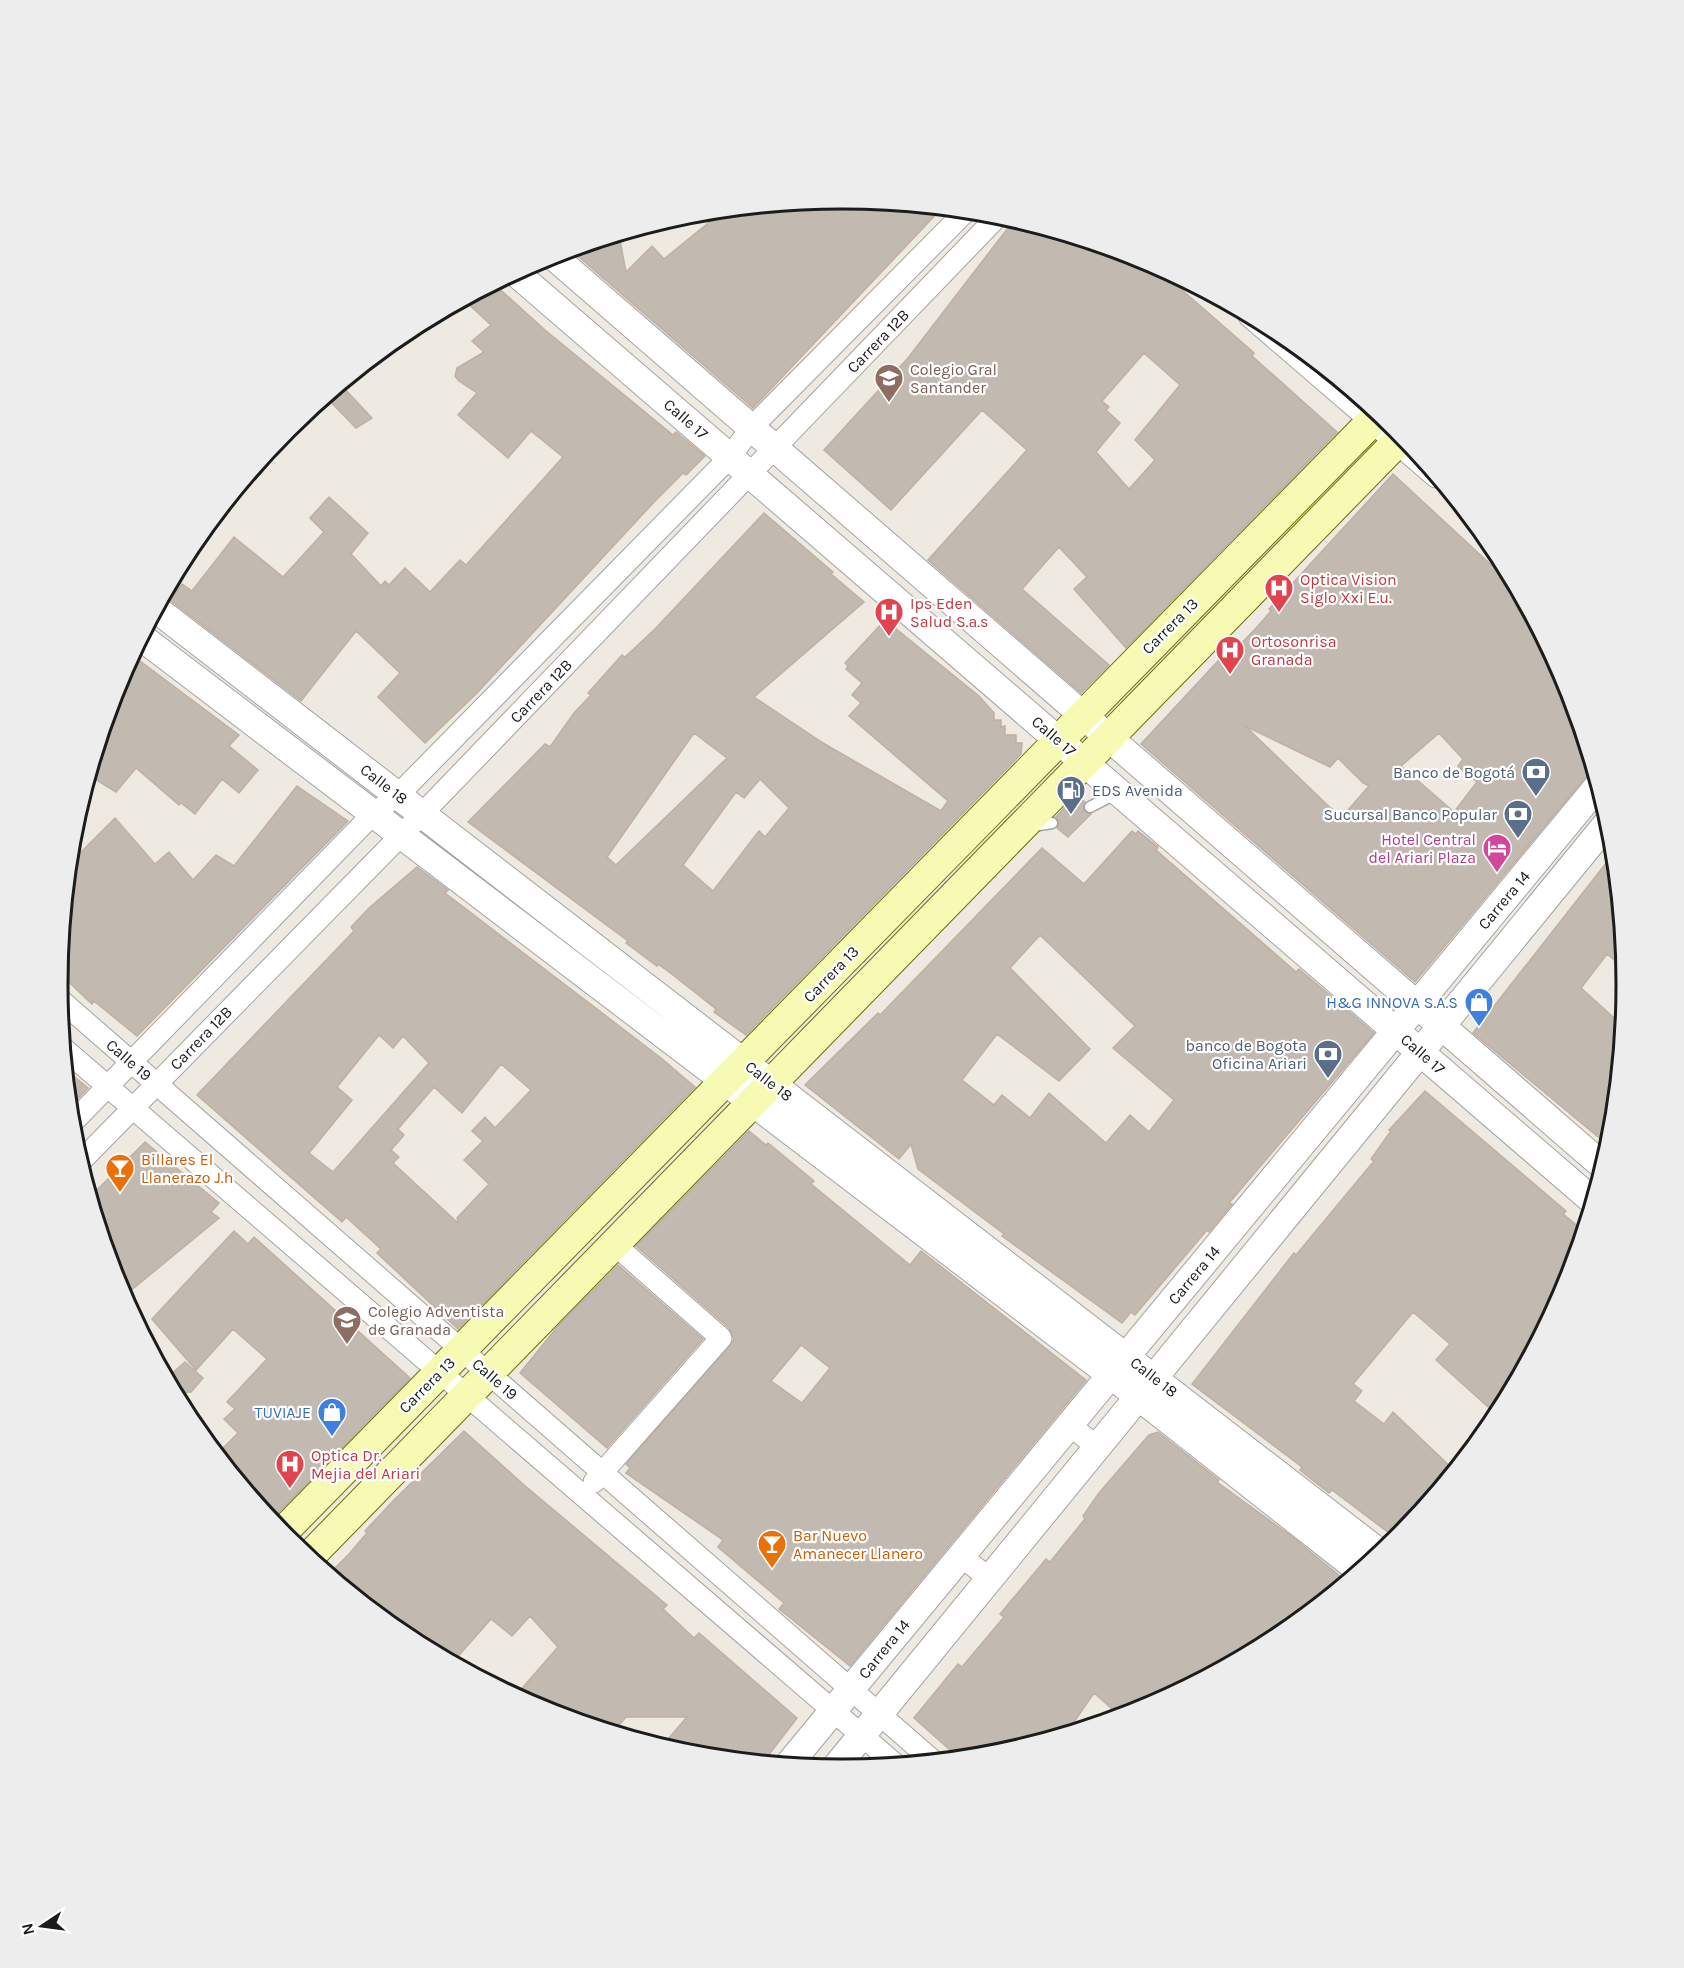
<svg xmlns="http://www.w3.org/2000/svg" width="1684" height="1968" viewBox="0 0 1684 1968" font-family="Karla,sans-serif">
<rect width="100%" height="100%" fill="#eee9e1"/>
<!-- building -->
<path fill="#c2b9b1" stroke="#bfafa4" stroke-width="1.5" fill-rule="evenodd" d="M842 199 941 209 753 408 571 250 619 235 626 272 652 246 664 259 723 211Z
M1014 220 1151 263 1254 353 1252 356 1337 432 1126 648 1074 589 1087 577 1059 547 1022 589 1109 665 1081 693 928 560 1027 450 982 410 891 510 824 450 908 358ZM1144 353 1180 385 1135 440 1155 460 1129 489 1096 452 1120 423 1106 410 1109 407 1102 401Z
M494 284 545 330 673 435 676 432 705 456 686 475 683 473 655 501 477 693 425 743 378 697 400 673 356 631 301 701 170 600 182 584 192 591 234 537 283 577 324 532 310 518 329 497 368 533 351 554 381 586 385 581 389 585 405 568 430 592 460 560 466 565 563 457 531 431 508 458 458 415 477 393 459 381 455 376 457 368 484 352 472 341 491 325 464 300Z
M341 385 372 418 356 428 326 397Z
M1393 474 1516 588 1567 684 1593 768 1415 982 1141 744 1231 647 1234 651 1258 626 1271 611 1269 609ZM1245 726 1330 767 1338 758 1363 783 1369 786 1341 818ZM1439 733 1463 759 1458 766 1477 782 1454 812 1401 766Z
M764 513 833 572 831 574 864 602 754 697 823 743 941 811 948 801 849 716 861 703 852 695 862 683 846 669 848 666 845 663 885 620 979 696 994 713V720H1001V727L1005 726V735H1016V743H1022L1021 754 746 1035 714 1012 716 1009 673 975 658 964 657 966 626 943 628 941 468 822 545 744 550 747 574 713 591 695 588 693 622 655 625 657 655 629ZM694 733 727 758 616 865 607 857ZM760 779 789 808 765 837 759 831 713 891 683 865 736 792 744 798Z
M132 655 239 735 229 746 258 770 239 793 222 779 195 814 181 803 179 805 136 768 116 792 90 776 103 759 96 753 117 683Z
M297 786 348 821 137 1036 94 1001 92 1004 58 972 69 864 115 818 155 864 169 852 193 880 216 855 234 866Z
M1076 795 1085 802 1084 811 1091 814 1068 837 1057 828 1059 821 1056 817Z
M1132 831 1136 834 1138 831 1158 847 1156 850 1296 972 1299 969 1374 1033 1229 1203 1232 1204 1209 1232 1207 1230 1135 1315 1131 1312 1122 1323 1002 1236 1004 1234 918 1169 911 1144 899 1159 805 1085 878 1013 880 1015 1042 848 1084 884ZM1040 935 1135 1026 1113 1048 1174 1100 1149 1132 1130 1115 1106 1143 1049 1093 1030 1118 1002 1095 994 1105 962 1080 997 1034 1059 1081 1090 1049 1010 968Z
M1614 853 1626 970 1607 954 1581 988 1623 1026 1609 1146 1473 1033Z
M417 867 448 890 445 893 661 1058 695 1087 458 1329 377 1253 381 1249 346 1217 342 1222 197 1095 354 931 351 927 369 908ZM379 1035 393 1048 403 1036 429 1063 333 1172 309 1153 352 1100 337 1087ZM501 1064 531 1090 495 1128 485 1117 472 1131 483 1141 464 1160 489 1184 457 1218 459 1224 393 1163 399 1157 391 1150 404 1135 398 1129 434 1087 462 1113Z
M65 1069 88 1088 69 1108 68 1093Z
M1425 1091 1566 1211 1563 1214 1584 1231 1567 1285 1497 1415 1436 1360 1450 1344 1413 1312 1353 1384 1362 1391 1354 1401 1384 1424 1393 1412 1454 1470 1397 1539 1332 1490 1329 1493 1300 1470 1302 1467 1192 1384 1294 1253 1296 1255 1374 1161 1371 1159 1391 1131 1389 1130Z
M749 1131 766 1145 768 1143 814 1181 811 1184 910 1265 921 1251 1086 1380 850 1666 779 1609 784 1603 718 1547 723 1540 626 1473 630 1468 626 1464 734 1340 729 1328 636 1246ZM801 1345 830 1368 802 1403 771 1381Z
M145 1142 219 1203 211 1212 219 1218 129 1292 113 1273 90 1197Z
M234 1231 248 1244 254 1237 410 1378 271 1520 217 1454 238 1433 224 1419 235 1409 227 1402 267 1359 233 1329 196 1370 152 1319Z
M618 1265 703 1339 607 1448 520 1373 558 1326Z
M185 1362 203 1378 191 1392 175 1393 167 1378Z
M464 1431 524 1485 667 1605 663 1609 694 1638 699 1633 797 1718 764 1761 689 1754 662 1746 687 1717H626L614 1731 541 1709 529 1702 518 1693 558 1647 530 1616 512 1636 491 1619 453 1662 406 1637 329 1574 349 1554 367 1533 365 1531 394 1500Z
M1158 1432 1219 1480 1217 1482 1291 1536 1346 1581 1278 1637 1142 1709 1120 1716 1094 1693 1067 1732 995 1754 959 1758 914 1718 958 1664 962 1667 1004 1617 1000 1614 1046 1559 1050 1562 1085 1519 1083 1516 1099 1493 1149 1435Z"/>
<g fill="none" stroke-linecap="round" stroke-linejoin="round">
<!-- service casing -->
<g stroke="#a3a3a3" stroke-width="13">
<path id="service" d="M1090 807 1117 793
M1033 826 1052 823"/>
</g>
<!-- minor casing -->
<g stroke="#a3a3a3" stroke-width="23">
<path id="minor" d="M1249 316 1436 477
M58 998 932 1760
M63 1048 895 1764
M71 1124 373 814 398 795 730 457 751 428 966 211
M80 1162 422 814 999 215
M1070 1426 1098 1447
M594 1482 721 1338 614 1244
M961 1556 990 1579"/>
</g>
<!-- tertiary casing -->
<g stroke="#a3a3a3" stroke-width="29">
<path id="tertiary" d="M552 255 1603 1166
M516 273 1593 1201
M156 609 1380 1553
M141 637 1111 1375 1359 1570
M789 1764 1598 786
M835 1768 1609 821"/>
</g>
<!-- secondary casing -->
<g stroke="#687204" stroke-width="32">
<path id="secondary" d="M282 1533 1379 414
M309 1557 1403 436"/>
</g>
<!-- service -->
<use href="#service" stroke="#fff" stroke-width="10"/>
<!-- minor -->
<use href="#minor" stroke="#fff" stroke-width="21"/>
<!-- tertiary -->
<use href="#tertiary" stroke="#fff" stroke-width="27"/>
<!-- secondary -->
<use href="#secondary" stroke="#f7fab3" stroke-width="30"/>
</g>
<!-- icons -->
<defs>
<g id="school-pin" transform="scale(1.5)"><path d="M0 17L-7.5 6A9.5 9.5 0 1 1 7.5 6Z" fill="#8d6e63" stroke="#fff"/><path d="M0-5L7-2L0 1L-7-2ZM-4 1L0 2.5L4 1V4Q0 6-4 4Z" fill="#fff"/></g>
<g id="hospital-pin" transform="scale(1.5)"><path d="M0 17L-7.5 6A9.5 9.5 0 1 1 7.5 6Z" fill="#e0444e" stroke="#fff"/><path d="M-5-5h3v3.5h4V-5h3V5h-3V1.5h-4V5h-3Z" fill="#fff"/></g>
<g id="bank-pin" transform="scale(1.5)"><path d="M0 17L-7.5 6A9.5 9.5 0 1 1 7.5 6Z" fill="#5c6f8a" stroke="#fff"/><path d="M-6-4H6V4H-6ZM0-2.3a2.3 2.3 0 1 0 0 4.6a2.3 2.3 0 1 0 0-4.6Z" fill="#fff"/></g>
<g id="fuel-pin" transform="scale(1.5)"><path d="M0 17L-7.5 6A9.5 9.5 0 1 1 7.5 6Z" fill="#5c6f8a" stroke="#fff"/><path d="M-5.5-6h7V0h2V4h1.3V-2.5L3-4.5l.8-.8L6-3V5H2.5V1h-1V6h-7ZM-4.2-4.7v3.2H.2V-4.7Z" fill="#fff"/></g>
<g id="hotel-pin" transform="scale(1.5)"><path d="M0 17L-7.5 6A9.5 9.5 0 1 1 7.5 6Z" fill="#d1479c" stroke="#fff"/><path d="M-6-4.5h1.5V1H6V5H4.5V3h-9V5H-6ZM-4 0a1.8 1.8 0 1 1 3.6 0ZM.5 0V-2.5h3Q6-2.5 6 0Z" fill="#fff"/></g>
<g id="shop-pin" transform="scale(1.5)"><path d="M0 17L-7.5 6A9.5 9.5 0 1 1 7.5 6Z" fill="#3f7fe0" stroke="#fff"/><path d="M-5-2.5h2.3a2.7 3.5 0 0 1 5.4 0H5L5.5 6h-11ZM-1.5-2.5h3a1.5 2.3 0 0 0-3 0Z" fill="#fff"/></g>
<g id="bar-pin" transform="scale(1.5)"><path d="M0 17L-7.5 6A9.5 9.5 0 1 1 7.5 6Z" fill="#e8710a" stroke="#fff"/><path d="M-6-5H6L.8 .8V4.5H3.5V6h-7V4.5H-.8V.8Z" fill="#fff"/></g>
</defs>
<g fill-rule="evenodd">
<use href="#school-pin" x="889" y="378"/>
<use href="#hospital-pin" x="1279" y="588"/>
<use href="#hospital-pin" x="889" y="612"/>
<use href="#hospital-pin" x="1230" y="650"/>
<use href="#bank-pin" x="1536" y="772"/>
<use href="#fuel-pin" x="1071" y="790"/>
<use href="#bank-pin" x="1518" y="814"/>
<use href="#hotel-pin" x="1497" y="848"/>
<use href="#shop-pin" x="1479" y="1002"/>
<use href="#bank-pin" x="1328" y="1054"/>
<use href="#bar-pin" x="120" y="1168"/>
<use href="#school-pin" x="347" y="1320"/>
<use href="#shop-pin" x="332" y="1412"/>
<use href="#hospital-pin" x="290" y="1464"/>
<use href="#bar-pin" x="772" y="1544"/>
</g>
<g text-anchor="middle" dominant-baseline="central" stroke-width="4.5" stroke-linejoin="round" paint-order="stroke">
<!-- street labels -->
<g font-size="16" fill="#1c1c1c" stroke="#fff">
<text transform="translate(878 341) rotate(-46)">Carrera 12B</text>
<text transform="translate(686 419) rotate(41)">Calle 17</text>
<text transform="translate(1170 626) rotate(-45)">Carrera 13</text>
<text transform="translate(541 691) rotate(-46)">Carrera 12B</text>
<text transform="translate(1054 736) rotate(41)">Calle 17</text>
<text transform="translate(384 784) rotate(38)">Calle 18</text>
<text transform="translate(1504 900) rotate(-50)">Carrera 14</text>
<text transform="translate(831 974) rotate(-46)">Carrera 13</text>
<text transform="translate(201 1038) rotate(-46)">Carrera 12B</text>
<text transform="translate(1423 1054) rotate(41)">Calle 17</text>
<text transform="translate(129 1060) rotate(41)">Calle 19</text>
<text transform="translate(769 1081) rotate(38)">Calle 18</text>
<text transform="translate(1194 1275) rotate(-50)">Carrera 14</text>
<text transform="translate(1154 1377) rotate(38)">Calle 18</text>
<text transform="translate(495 1379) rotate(41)">Calle 19</text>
<text transform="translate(427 1385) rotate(-45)">Carrera 13</text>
<text transform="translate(884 1649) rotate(-51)">Carrera 14</text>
</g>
<!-- education labels -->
<g font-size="16" fill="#785e54" stroke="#fff" text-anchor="start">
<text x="910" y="369">Colegio Gral<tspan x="910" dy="18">Santander</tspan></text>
<text x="368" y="1311">Colegio Adventista<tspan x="368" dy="18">de Granada</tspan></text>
</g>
<!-- health labels -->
<g font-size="16" fill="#be3a42" stroke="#fff" text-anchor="start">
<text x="1300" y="579">Optica Vision<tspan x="1300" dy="18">Siglo Xxi E.u.</tspan></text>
<text x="910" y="603">Ips Eden<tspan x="910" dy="18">Salud S.a.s</tspan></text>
<text x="1251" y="641">Ortosonrisa<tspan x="1251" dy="18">Granada</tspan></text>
<text x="311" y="1455">Optica Dr.<tspan x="311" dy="18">Mejia del Ariari</tspan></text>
</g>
<!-- service labels -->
<g font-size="16" fill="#4e5e75" stroke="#fff" text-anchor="end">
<text x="1515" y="772">Banco de Bogotá</text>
<text x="1092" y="790" text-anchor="start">EDS Avenida</text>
<text x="1497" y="814">Sucursal Banco Popular</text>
<text x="1307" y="1045">banco de Bogota<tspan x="1307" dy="18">Oficina Ariari</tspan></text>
</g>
<!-- hotel labels -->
<g font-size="16" fill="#b23c85" stroke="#fff" text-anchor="end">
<text x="1476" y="839">Hotel Central<tspan x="1476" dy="18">del Ariari Plaza</tspan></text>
</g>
<!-- shop labels -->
<g font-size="16" fill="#366cbe" stroke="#fff" text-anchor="end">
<text x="1458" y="1002">H&amp;G INNOVA S.A.S</text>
<text x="311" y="1412">TUVIAJE</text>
</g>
<!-- food labels -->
<g font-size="16" fill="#c56008" stroke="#fff" text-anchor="start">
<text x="141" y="1159">Billares El<tspan x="141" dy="18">Llanerazo J.h</tspan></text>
<text x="793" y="1535">Bar Nuevo<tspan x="793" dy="18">Amanecer Llanero</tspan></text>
</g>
</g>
<!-- crop -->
<path d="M0 0H1684V1968H0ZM842 209H842A774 774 0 0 1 1616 983V985A774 774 0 0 1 842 1759H842A774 774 0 0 1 68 985V983A774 774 0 0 1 842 209Z" fill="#ededed" fill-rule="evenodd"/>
<path fill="none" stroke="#1c1c1c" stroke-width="3" d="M842 209H842A774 774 0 0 1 1616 983V985A774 774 0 0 1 842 1759H842A774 774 0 0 1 68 985V983A774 774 0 0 1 842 209Z"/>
<!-- north arrow -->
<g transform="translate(42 1926) rotate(257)" stroke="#ffffff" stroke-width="4.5" paint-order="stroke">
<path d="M0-4.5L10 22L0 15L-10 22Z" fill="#1c1c1c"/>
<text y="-9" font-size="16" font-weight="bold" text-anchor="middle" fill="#1c1c1c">N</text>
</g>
</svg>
